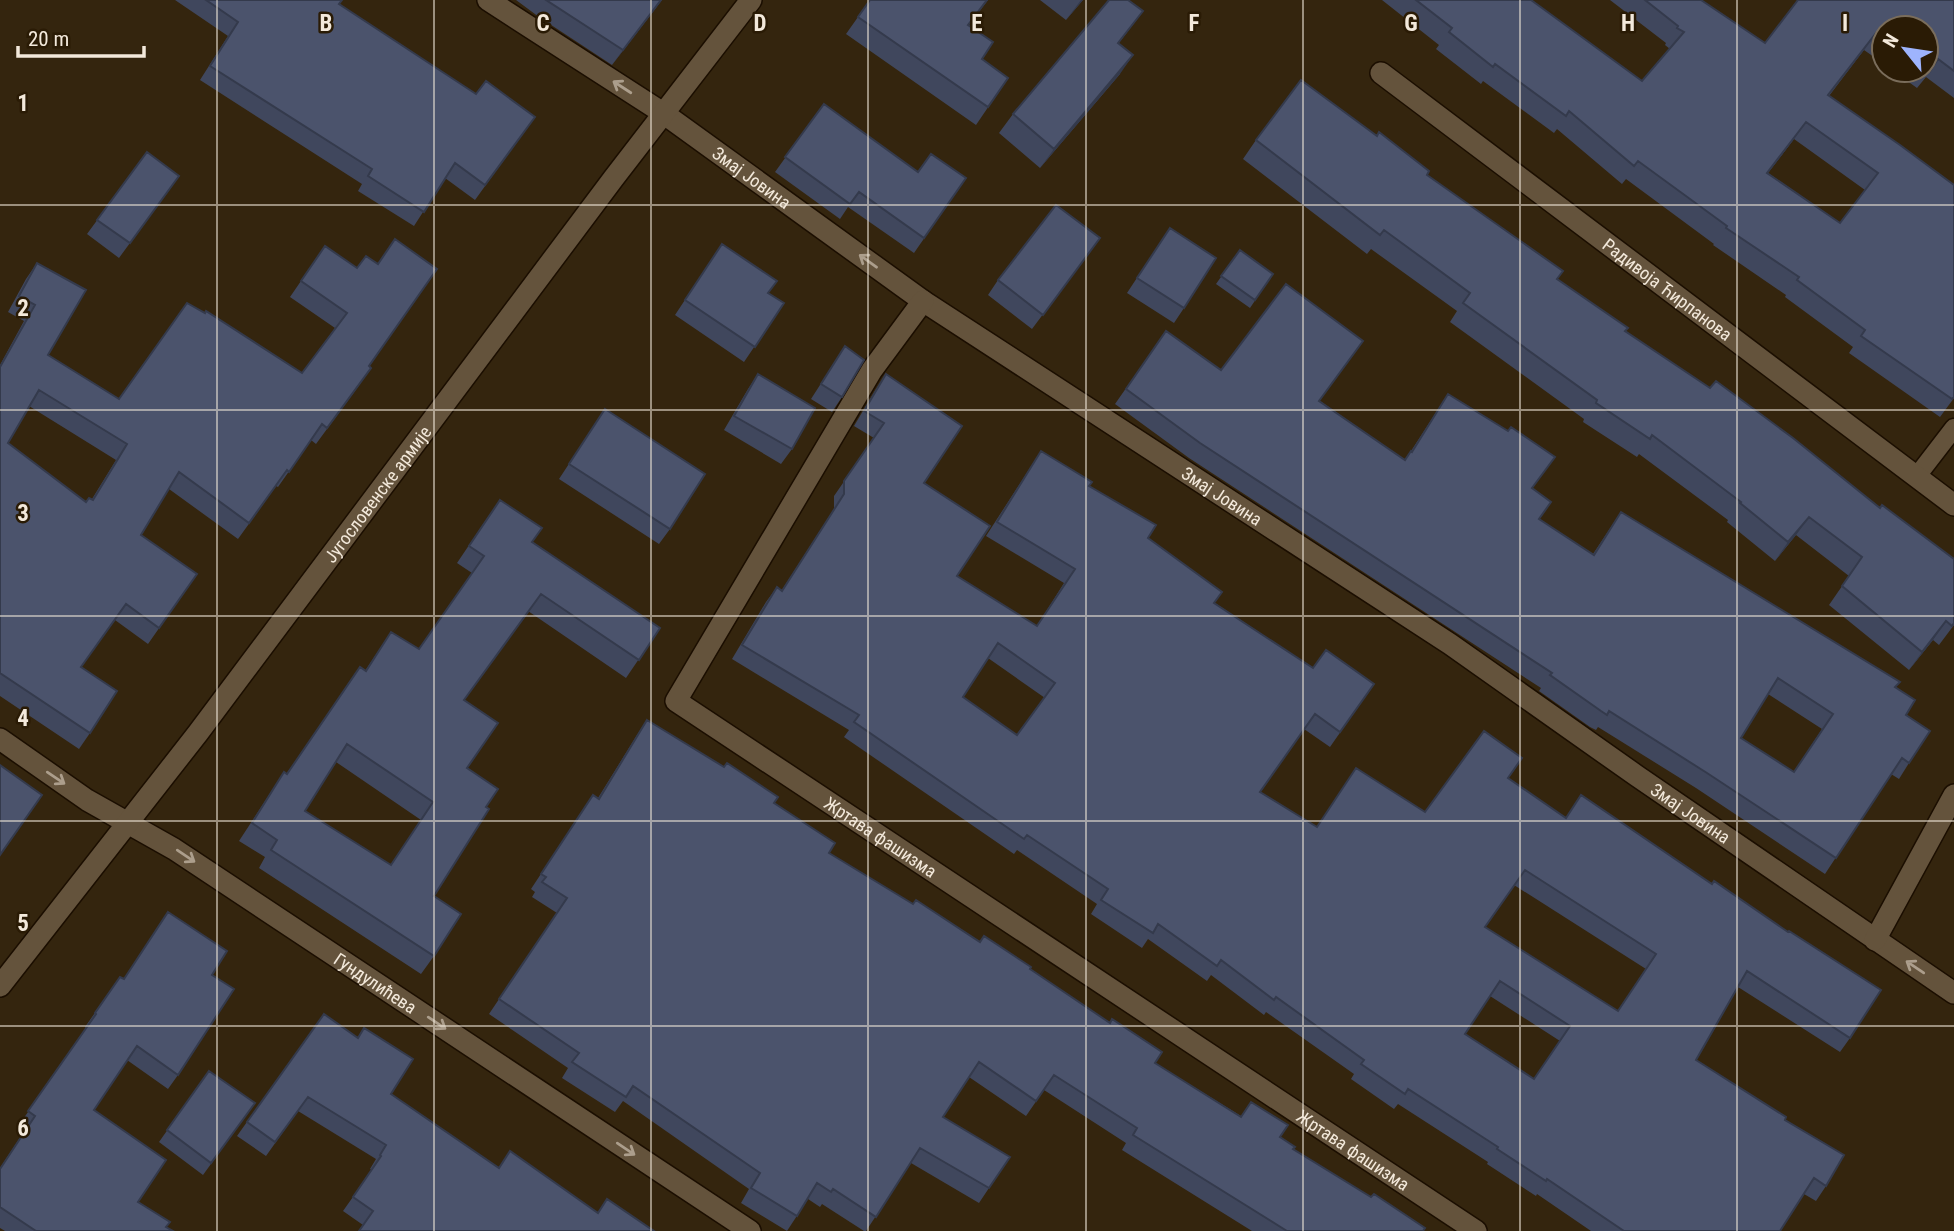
<svg xmlns="http://www.w3.org/2000/svg" width="1954" height="1231" viewBox="0 0 1954 1231" font-family="'Roboto Condensed',sans-serif">
<rect width="100%" height="100%" fill="#34250e"/>
<g fill="none" stroke-linecap="round" stroke-linejoin="round">
<!-- lane casing -->
<g stroke="#1b0e00" stroke-width="21">
<path id="lane" d="M1917 476 1954 428"/>
</g>
<!-- street casing -->
<g stroke="#1b0e00" stroke-width="24">
<g id="street">
<path id="s1" d="M488 0 663 113 923 301 1450 644 1637 776 1954 993"/>
<path id="s2" d="M1381 73 1954 505"/>
<path id="s3" d="M923 301 872 370 676 701 1476 1231"/>
<path id="s4" d="M0 739 87 800 174 849 750 1231"/>
<path d="M1875 940 1954 795"/>
<path id="s5" d="M0 986 198 733 613 179 751 0"/>
</g>
</g>
<!-- lane -->
<use href="#lane" stroke="#64533c" stroke-width="18"/>
<!-- street -->
<use href="#street" stroke="#64533c" stroke-width="21"/>
</g>
<!-- wall -->
<path fill="#40475d" fill-rule="evenodd" d="M175 0H342L339 4 476 94 535 117 475 200 445 178 414 226 358 191 362 184 200 80 228 36Z
M516 0H662L612 65 539 17Z
M870 0H988L969 25 982 59 1008 78 976 125 846 34Z
M1040 0H1083L1066 20Z
M1382 0H1531L1642 81 1670 49 1665 45 1666 43 1610 0H1701L1765 43 1954 0V98L1926 77 1917 88 1892 70H1926V28H1884V64L1864 50 1829 96 1900 145 1954 398 1940 417 1849 353 1853 347 1785 297 1786 295 1713 245 1714 244 1626 179 1622 184 1557 129 1554 133 1483 81 1481 84 1436 49 1439 45ZM1794 139 1865 190 1840 223 1768 173Z
M1143 11 1119 43 1120 74 1040 168 999 133 1013 114Z
M824 104 918 172 966 178 914 253 848 207 840 219 775 172Z
M1256 140 1427 175 1557 279 1625 331 1954 625 1939 645 1933 640 1909 670 1829 605 1849 576 1796 535 1775 561 1727 522 1728 520 1639 454 1637 457 1583 422 1584 419 1450 322 1457 311 1371 249 1367 254 1243 159Z
M147 152 179 176 119 258 87 234Z
M1100 238 1032 329 988 295 998 280Z
M1160 243 1184 308 1174 323 1127 293Z
M325 246 369 366 360 384 316 444 311 440 278 487 276 486 238 539 169 489 141 535 197 574 148 644 115 620 81 667 90 733 79 749 0 696V365L24 321 8 312 26 279 37 263 48 355 119 399 302 373 335 328 290 297ZM29 406 116 460 92 499 86 502 8 443Z
M1240 250 1273 274 1250 308 1216 284Z
M712 259 784 303 744 362 675 315Z
M1166 331 1221 370 1320 401 1405 460 1411 451 1448 394 1532 488 1539 519 1593 554 1621 512 1896 687 1906 715 1909 763 1899 779 1891 774 1825 874 1696 788 1598 727 1596 730 1590 727 1539 691 1541 688 1189 458 1115 404ZM1768 694 1822 729 1794 772 1741 738Z
M845 346 842 397 832 412 811 399Z
M758 374 792 449 781 464 724 430 748 389Z
M886 374 957 576 1037 626 1064 583 986 536 1041 451 1089 486 1148 538 1215 603 1313 668 1374 684 1330 747 1304 729 1260 793 1317 827 1356 768 1425 812 1508 779 1566 818 1581 795 1850 1038 1840 1052 1738 987 1696 1060 1785 1120 1826 1186 1816 1201 1804 1194 1780 1231H1591L1537 1194 1536 1196 1487 1164 1488 1162 1398 1104 1394 1109 1351 1079 1354 1074 1266 1012 1264 1015 1211 975 1207 981 1148 939 1142 948 1091 914 1097 904 1017 850 1014 854 844 737 849 730 732 659 766 602 777 587 782 590 834 509V496L874 438 854 426 876 389ZM988 658 1045 698 1017 735 963 697ZM1514 885 1646 969 1618 1011 1485 927ZM1490 996 1560 1041 1534 1079 1465 1034Z
M605 409 670 529 659 544 559 479Z
M488 517 532 542 660 628 626 678 528 611 464 700 467 768 486 807 434 896V956L421 974 259 868 265 857 239 841 284 772 286 774 365 671 391 632 419 649 472 573 457 563ZM336 762 421 820 391 865 305 811Z
M647 720 774 803 829 853 913 904 1030 969 1155 1063 1241 1116 1280 1137 1293 1149 1423 1231H1252L1122 1150 1126 1143 1044 1090 1026 1116 969 1077 943 1117 989 1188 979 1203 911 1163 866 1231H864L822 1204 820 1207 808 1199 787 1231 741 1203 749 1189 623 1101 615 1112 562 1078 568 1068 489 1014 557 913 532 897 535 892 531 889 583 810 598 798 637 735Z
M212 975 178 1075 168 1089 127 1060 94 1110 138 1202 166 1227 173 1231H5L0 1228V1168L25 1130 19 1125 86 1028 85 1027 120 977 123 979Z
M324 1014 358 1038 364 1028 391 1094 499 1168 597 1213 654 1231 363 1225 343 1211 372 1170 370 1169 376 1159 298 1111 266 1156 237 1136Z
M209 1071 255 1103 203 1175 159 1142Z"/>
<!-- shaded-wall -->
<path fill="#343a4c" d="M662 0 612 65 623 50Z
M1081 0H1083L1066 20Z
M1876 33 1864 50 1815 112 1828 95Z
M1133 55 1120 74 1040 168 1054 149Z
M1806 122 1794 139 1755 190 1767 173Z
M1809 517 1796 535 1775 561 1788 542Z
M1946 621 1933 640 1909 670 1922 652Z"/>
<!-- building -->
<path fill="#4b536c" stroke="#343a4c" stroke-width="2" fill-rule="evenodd" d="M206 0H342L339 4 476 94 486 81 535 117 485 185 455 163 424 212 368 176 372 169 210 66 238 22Z
M546 0H661L623 50Z
M870 0H987L968 25 993 42 982 59 1008 78 988 107 858 17Z
M1109 0H1128L1143 11 1118 43 1133 55 1054 149 1013 114Z
M1416 0H1531L1642 81 1684 32 1677 28 1678 26 1645 0H1701L1765 43 1798 0H1954V71L1938 59 1930 71 1926 68V28H1884V38L1876 33 1828 95 1900 145 1954 185V397L1952 399 1861 336 1865 330 1797 280 1799 277 1726 228 1727 226 1638 161 1634 166 1569 111 1566 116 1495 64 1493 67 1449 32 1452 28ZM1806 122 1878 173 1840 223 1767 173Z
M1301 80 1377 136 1379 132 1429 171 1427 175 1563 271 1557 279 1628 328 1625 331 1710 388 1716 381 1793 438 1880 508 1882 505 1954 559V623L1952 626 1946 621 1922 652 1842 586 1862 557 1809 517 1788 542 1740 503 1741 502 1652 435 1650 439 1596 403 1597 400 1463 303 1470 293 1384 230 1380 235 1256 140Z
M824 104 918 172 931 154 966 178 924 238 859 192 850 204 785 157Z
M147 152 179 176 130 243 97 220Z
M1056 205 1100 238 1043 315 998 280Z
M1170 228 1216 258 1184 308 1137 278Z
M395 239 437 269 369 366 371 368 327 428 322 424 289 472 287 470 249 523 179 472 141 535 197 574 159 628 126 604 81 667 117 691 90 733 0 673V367L35 305 19 296 37 263 86 290 48 355 119 399 187 303 205 313 206 311 302 373 347 313 301 281 325 246 357 268 366 256 378 264ZM39 390 127 444 93 500 89 498 86 502 8 443Z
M722 244 777 281 768 293 784 303 755 347 685 300Z
M1240 250 1273 274 1255 300 1221 276Z
M1286 284 1363 341 1319 401 1405 460 1411 451 1412 452 1448 394 1508 431 1511 427 1555 457 1532 488 1551 502 1539 519 1594 555 1621 512 1900 682 1895 687 1915 700 1906 715 1930 731 1909 763 1902 758 1836 858 1707 773 1609 711 1607 715 1601 711 1550 675 1552 673 1200 443 1126 389 1166 331 1221 370ZM1778 678 1833 714 1794 772 1741 738Z
M845 346 864 360 842 397 821 384Z
M758 374 815 408 792 449 734 416Z
M886 374 962 426 924 483 990 526 957 576 1037 626 1075 569 997 522 1041 451 1092 482 1089 486 1156 525 1148 538 1222 592 1214 603 1313 668 1326 650 1374 684 1340 732 1315 714 1260 792 1317 827 1356 768 1425 812 1484 731 1522 758 1508 778 1566 818 1581 795 1712 884 1714 881 1788 932 1789 931 1881 990 1850 1038 1747 971 1696 1060 1786 1117 1785 1120 1844 1155 1826 1186 1814 1178 1780 1231H1624L1547 1179 1546 1181 1497 1149 1498 1147 1408 1089 1405 1094 1361 1064 1364 1060 1276 997 1274 1000 1221 960 1217 966 1158 924 1153 933 1101 900 1108 889 1027 835 1024 839 854 722 859 715 742 645 777 587 782 591 844 494V481L884 423 864 411ZM998 643 1055 683 1017 735 963 697ZM1525 870 1656 954 1618 1011 1485 927ZM1500 981 1570 1026 1534 1079 1465 1034Z
M605 409 705 474 670 529 569 464Z
M500 500 542 528 532 542 660 628 639 660 541 594 464 700 498 723 467 768 498 789 486 807 489 809 434 896 461 914 434 956 271 850 277 840 252 823 284 772 287 774 360 667 366 671 391 632 419 649 484 556 469 546ZM347 744 433 802 391 865 305 811Z
M647 720 724 767 727 763 778 797 774 803 835 843 829 853 913 904 916 900 980 942 984 936 1031 967 1030 969 1110 1023 1112 1019 1162 1052 1155 1063 1241 1117 1251 1102 1288 1125 1280 1137 1295 1147 1293 1149 1371 1197 1374 1194 1425 1228 1423 1231H1287L1133 1135 1137 1128 1054 1075 1036 1101 979 1062 943 1117 1010 1157 989 1188 920 1148 876 1217 833 1189 831 1192 817 1183 797 1216 751 1188 760 1173 633 1086 626 1097 572 1062 579 1053 499 999 567 898 542 882 546 877 541 874 593 795 599 799Z
M0 765 42 795 0 855Z
M168 912 227 951 212 975 234 989 178 1075 137 1046 94 1110 166 1160 138 1202 170 1222 166 1227 173 1231H36L0 1207V1169L35 1116 28 1111 96 1014 95 1013 120 977 124 979Z
M324 1014 358 1038 364 1028 413 1059 391 1094 499 1168 510 1151 598 1213 607 1199 654 1231H359L373 1211 353 1197 381 1156 380 1155 386 1145 308 1097 275 1142 247 1122Z
M209 1071 255 1103 211 1163 167 1130Z"/>
<!-- one-way arrows -->
<defs><path id="oneway-shaft" d="M-6 0H5M1.5-3L5.5 0L1.5 3" fill="none" stroke-width="1.6" stroke-linecap="round" stroke-linejoin="round" transform="scale(1.75)"/></defs>
<g stroke="#ac9e8c">
<use href="#oneway-shaft" transform="translate(622 87) rotate(-147)"/>
<use href="#oneway-shaft" transform="translate(868 261) rotate(-144)"/>
<use href="#oneway-shaft" transform="translate(56 778) rotate(34)"/>
<use href="#oneway-shaft" transform="translate(186 856) rotate(34)"/>
<use href="#oneway-shaft" transform="translate(1915 967) rotate(-146)"/>
<use href="#oneway-shaft" transform="translate(437 1023) rotate(34)"/>
<use href="#oneway-shaft" transform="translate(626 1149) rotate(34)"/>
</g>
<!-- grid -->
<path fill="none" stroke="#f3e9db" stroke-width="2" stroke-opacity="0.55" d="M217 0V1231M434 0V1231M651 0V1231M868 0V1231M1086 0V1231M1303 0V1231M1520 0V1231M1737 0V1231M0 205H1954M0 410H1954M0 616H1954M0 821H1954M0 1026H1954"/>
<g text-anchor="middle" dominant-baseline="central" stroke-width="5" stroke-linejoin="round" paint-order="stroke">
<!-- street labels -->
<g font-size="18" fill="#f3e9db" stroke="#2a1b05">
<text stroke="none"><textPath href="#s1" startOffset="318">Змај Јовина</textPath></text>
<text stroke="none"><textPath href="#s2" startOffset="359">Радивоја Ћирпанова</textPath></text>
<text stroke="none"><textPath href="#s5" startOffset="620">Југословенске армије</textPath></text>
<text stroke="none"><textPath href="#s1" startOffset="886">Змај Јовина</textPath></text>
<text stroke="none"><textPath href="#s1" startOffset="1452">Змај Јовина</textPath></text>
<text stroke="none"><textPath href="#s3" startOffset="716">Жртава фашизма</textPath></text>
<text stroke="none"><textPath href="#s4" startOffset="448">Гундулићева</textPath></text>
<text stroke="none"><textPath href="#s3" startOffset="1283">Жртава фашизма</textPath></text>
</g>
</g>
<g font-size="23" text-anchor="middle" font-weight="bold" fill="#f3e9db" stroke="#2a1b05" stroke-width="5" stroke-linejoin="round" paint-order="stroke">
<text x="326" y="31">B</text>
<text x="543" y="31">C</text>
<text x="760" y="31">D</text>
<text x="977" y="31">E</text>
<text x="1194" y="31">F</text>
<text x="1411" y="31">G</text>
<text x="1628" y="31">H</text>
<text x="1845" y="31">I</text>
<text x="23" y="111">1</text>
<text x="23" y="316">2</text>
<text x="23" y="521">3</text>
<text x="23" y="726">4</text>
<text x="23" y="931">5</text>
<text x="23" y="1136">6</text>
</g>
<!-- north arrow -->
<g transform="translate(1905 49) rotate(300)"><circle r="33" fill="#2a1b05" stroke="#7a6d5b" stroke-width="2"/>
<path d="M0-5L12 26L0 18L-12 26Z" fill="#9eb4fd"/>
<text y="-10" font-size="19" font-weight="bold" text-anchor="middle" fill="#f3e9db">N</text>
</g>
<!-- scale -->
<path d="M18 46v10h126v-10" fill="none" stroke="#f3e9db" stroke-width="3.5"/>
<text x="28" y="46" font-size="21" fill="#f3e9db" stroke="#2a1b05" stroke-width="5" paint-order="stroke">20 m</text>
</svg>
